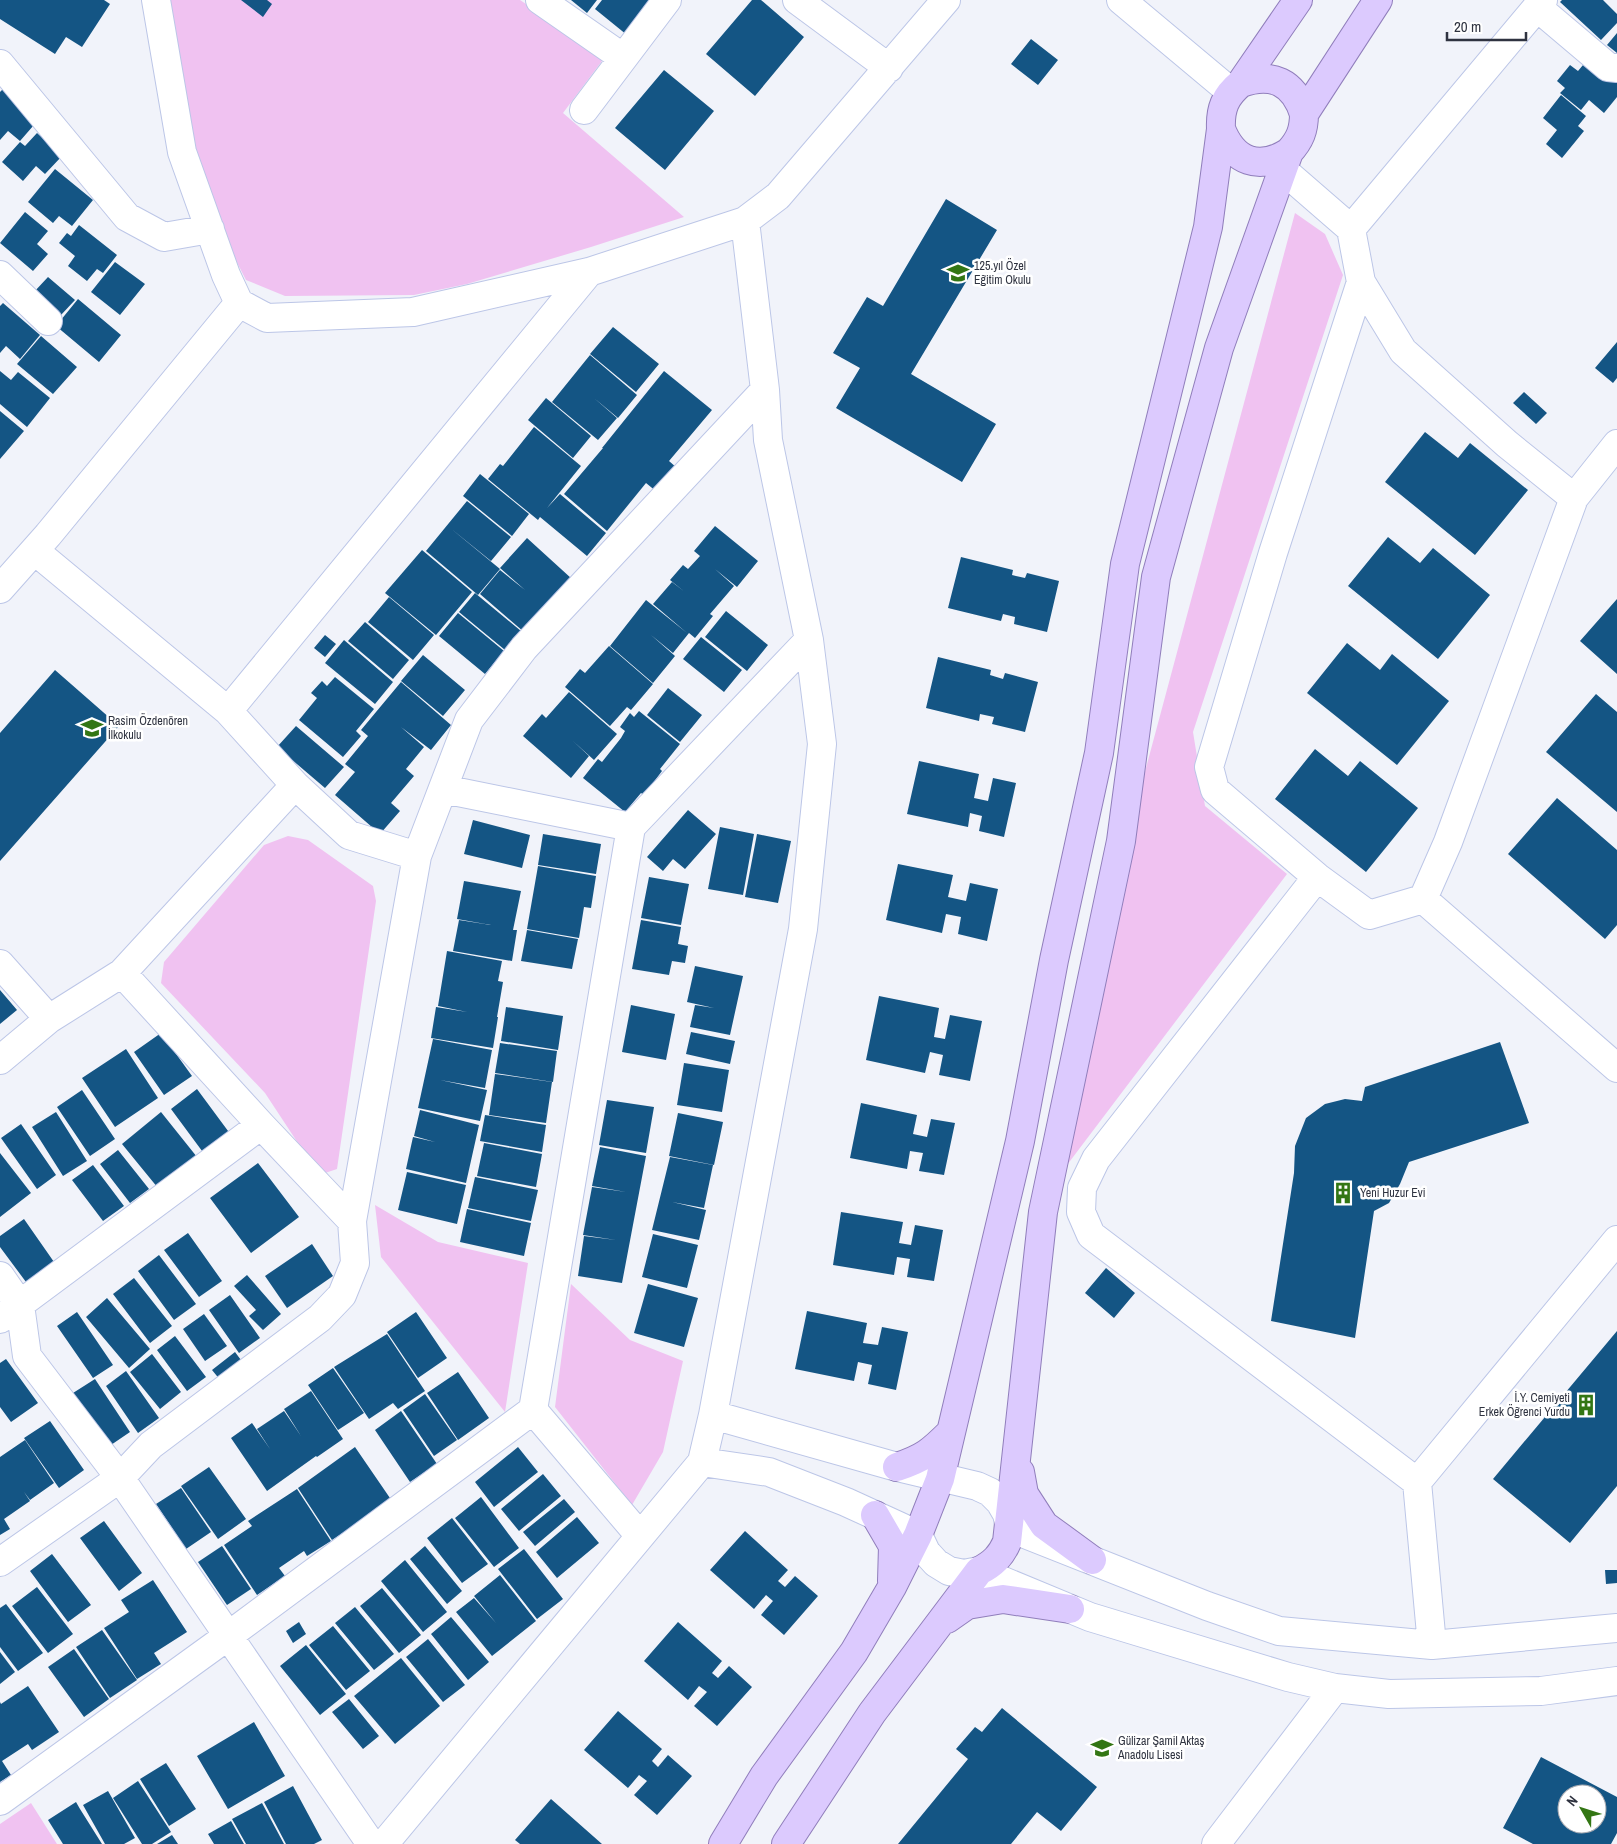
<svg xmlns="http://www.w3.org/2000/svg" width="1617" height="1844" viewBox="0 0 1617 1844" font-family="'Archivo Narrow',sans-serif">
<rect width="100%" height="100%" fill="#f1f3fa"/>
<!-- green -->
<path fill="#f0c2f1" d="M169 0H520L605 57 563 113 684 217 591 247 467 284 414 295 285 296 246 280 224 237 190 149Z
M1295 213 1325 234 1343 275 1193 732 1205 806 1287 874 1064 1169 1132 820Z
M288 836 308 840 373 886 376 901 337 1169 319 1175 265 1093 161 983 164 962 264 845Z
M375 1205 438 1242 528 1263 505 1412 381 1257Z
M571 1284 630 1340 683 1361 663 1452 632 1505 555 1407Z
M31 1803 57 1844H0V1824Z"/>
<!-- building -->
<path fill="#145584" fill-rule="evenodd" d="M0 0H104L110 4 82 47 66 37 55 54 0 19Z
M241 0H267L272 4 263 17Z
M571 0H597L587 13Z
M602 0H655L627 35 595 9Z
M752 0H761L804 37 755 96 706 54Z
M1562 0H1603L1617 14V23L1601 40 1560 2Z
M1617 33V53L1607 45Z
M1031 39 1058 60 1038 85 1011 64Z
M1588 59 1617 82V97L1604 113 1589 100 1581 110 1560 93 1565 88 1557 81 1570 65 1578 71Z
M664 70 714 111 665 170 615 128Z
M4 88 40 118 20 141 8 131 0 140V92Z
M1561 95 1586 116 1578 126 1584 131 1562 158 1546 144 1557 130 1543 118Z
M37 133 62 156 45 174 36 166 23 181 2 162 20 142 25 146Z
M55 169 93 200 72 226 59 216 53 223 28 202Z
M946 199 997 230 911 374 996 424 962 482 836 408 860 368 833 353 867 297 883 306Z
M25 212 48 231 37 244 48 254 33 271 0 243Z
M79 225 117 255 103 273 97 269 87 281 68 266 75 256 59 243 67 233 71 236Z
M115 262 145 284 120 315 91 292Z
M48 277 75 300 61 315 34 292Z
M78 299 121 335 99 362 56 326Z
M3 303 40 335 20 359 6 346 0 353V306Z
M613 327 659 364 636 392 590 354Z
M41 336 77 367 53 394 17 364Z
M1617 342V378L1613 383 1595 368Z
M590 355 637 395 618 418 594 398 617 418 598 440 552 402Z
M0 371 11 380 18 372 50 398 27 427 0 404Z
M664 371 712 410 669 461 677 468 657 492 646 483 607 531 564 494 603 448H602Z
M1524 392 1547 413 1536 424 1513 403Z
M546 398 591 436 573 458 528 420Z
M0 411 24 431 0 459Z
M534 427 581 466 547 508 560 494 606 533 587 556 540 517 538 520 488 479 500 464 503 466Z
M1425 432 1458 458 1470 443 1528 490 1475 555 1385 482Z
M480 474 529 514 512 536 463 496Z
M467 501 511 537 491 561 449 527 500 569 478 595 426 551Z
M715 526 758 561 737 587 715 569 734 586 710 614 713 616 695 638 689 633 673 653 651 635 675 656 653 683 610 646 646 600 687 633 653 604 672 582 685 592 670 580 683 565 688 569 700 556 694 551Z
M1388 537 1420 563 1433 548 1490 595 1438 659 1348 586Z
M527 538 572 579 524 632 480 594 500 570 525 590 500 568Z
M422 550 472 592 436 635 385 593Z
M961 557 1013 570 1012 575 1025 578 1027 573 1059 581 1047 632 1014 624 1015 617 1003 614 1001 621 948 608Z
M475 593 521 631 505 650 459 612Z
M389 597 434 635 413 660 368 622Z
M1617 599V674L1580 641Z
M726 611 768 645 747 671 705 637Z
M458 613 504 651 485 674 439 636Z
M365 622 409 660 393 679 348 641Z
M325 635 336 644 325 657 314 648Z
M701 637 742 670 724 692 683 659Z
M344 640 393 682 375 704 325 663Z
M1347 643 1380 670 1392 654 1449 701 1397 765 1307 693Z
M609 646 653 684 631 710 627 707 610 726 565 687 580 669 585 673Z
M423 655 465 690 443 716 401 681Z
M938 657 991 670 990 675 1003 679 1005 673 1038 682 1025 732 992 724 994 717 980 714 979 721 926 708Z
M55 670 119 726 0 861V733Z
M335 677 374 709 356 731 361 736 343 757 299 720 317 698 311 693 322 681 327 686Z
M401 682 451 725 431 750 401 727 424 747 406 769 414 776 391 803 400 811 380 834 335 795 355 772 345 764 368 736 361 730Z
M668 688 702 715 680 742 647 715Z
M569 692 617 734 594 760 573 741 589 756 571 778 523 736 542 714 546 718Z
M1596 694 1617 712V812L1546 752Z
M639 711 680 744 660 769 662 771 644 795 641 793 625 812 583 778 598 759 602 762 621 738 625 731 620 727 630 713 634 717Z
M296 726 344 767 325 788 277 747Z
M1315 749 1348 776 1360 761 1418 808 1366 872 1275 799Z
M919 761 979 774 974 798 988 801 993 778 1016 783 1004 837 979 831 982 816 970 813 968 827 907 814Z
M1557 798 1617 850V925L1605 939 1508 854Z
M688 810 716 834 685 869 673 859 663 871 647 857Z
M473 820 530 835 522 868 464 854Z
M720 827 754 834 743 895 708 889Z
M543 834 601 844 596 874 538 865Z
M757 834 791 841 778 903 745 897Z
M898 864 953 875 948 897 966 901 970 883 998 889 987 941 958 934 961 917 946 914 942 933 886 920Z
M538 866 596 876 591 908 584 907 579 938 527 929Z
M649 877 689 884 681 925 641 918Z
M464 881 521 891 513 930H517L512 961 453 951 459 920 491 925 457 919Z
M641 920 681 927 678 944 688 946 685 963 672 961 669 975 632 969Z
M527 930 578 939 572 969 521 961Z
M447 951 502 961 498 981 503 982 497 1017H498L493 1048 431 1038 436 1007 467 1012 438 1006Z
M695 966 743 976 730 1035 690 1027 695 1005 714 1008 687 1002Z
M0 990 17 1010 0 1024Z
M879 996 939 1008 934 1037 945 1039 950 1015 982 1021 970 1081 939 1075 943 1055 930 1052 925 1073 866 1060Z
M631 1005 675 1014 666 1060 622 1052Z
M506 1007 563 1016 558 1050 501 1041Z
M691 1032 735 1041 730 1064 686 1054Z
M161 1033 192 1076 164 1095 134 1052Z
M433 1039 492 1050 485 1088 440 1080 487 1090 480 1121 418 1108Z
M1500 1042 1529 1123 1409 1162 1400 1184 1389 1203 1374 1211 1355 1338 1271 1321 1294 1173 1295 1146 1306 1118 1325 1104 1345 1099 1362 1101 1365 1087Z
M500 1043 557 1051 553 1082 495 1073Z
M126 1049 158 1098 115 1127 82 1078Z
M684 1063 729 1070 722 1112 677 1105Z
M495 1074 552 1082 546 1123 489 1115Z
M197 1089 231 1135 205 1155 171 1109Z
M82 1090 115 1139 90 1156 57 1107Z
M607 1100 654 1107 646 1153 599 1145Z
M861 1103 917 1115 913 1134 927 1137 931 1119 955 1123 944 1175 919 1171 923 1153 910 1151 907 1169 850 1158Z
M420 1110 479 1125 466 1183 406 1169 413 1137 435 1142 414 1136Z
M56 1112 87 1161 63 1176 32 1127Z
M161 1112 197 1157 158 1188 122 1144Z
M678 1113 723 1122 714 1165 669 1156Z
M485 1115 546 1125 542 1152 480 1141Z
M21 1124 56 1175 37 1189 1 1138Z
M484 1143 542 1154 536 1187 477 1176Z
M600 1147 646 1156 622 1283 578 1276 584 1236 616 1240 583 1235 592 1187 626 1192 592 1186Z
M118 1150 149 1189 130 1203 100 1164Z
M0 1153 31 1193 0 1217Z
M670 1157 713 1165 704 1208 672 1202 706 1210 699 1240 652 1230Z
M258 1163 299 1217 251 1253 210 1198Z
M93 1165 124 1206 103 1221 72 1180Z
M407 1172 466 1185 457 1224 398 1210Z
M475 1177 538 1190 531 1221 468 1208Z
M467 1209 531 1223 524 1256 460 1242Z
M841 1212 903 1222 899 1243 911 1245 915 1225 943 1230 934 1281 907 1277 910 1259 897 1257 894 1275 833 1265Z
M24 1219 54 1262 26 1282 0 1247V1236Z
M188 1233 222 1281 199 1297 164 1250Z
M653 1234 698 1245 687 1288 642 1277Z
M312 1244 333 1276 287 1308 265 1276Z
M159 1255 196 1304 174 1320 138 1271Z
M1106 1268 1135 1293 1114 1318 1085 1293Z
M247 1275 281 1314 263 1330 249 1316 256 1310 234 1286Z
M134 1278 172 1326 150 1343 113 1294Z
M648 1284 698 1298 684 1347 634 1333Z
M230 1295 260 1338 239 1353 209 1310Z
M107 1298 150 1349 129 1368 86 1317Z
M807 1311 867 1323 863 1343 878 1345 882 1327 908 1332 896 1390 868 1384 872 1365 858 1362 854 1381 795 1369Z
M77 1312 113 1365 93 1378 57 1326Z
M416 1312 447 1358 418 1378 387 1332Z
M204 1314 227 1346 205 1361 183 1329Z
M1617 1331V1486L1570 1543 1493 1479Z
M387 1334 425 1391 398 1409 393 1403 369 1419 334 1367Z
M175 1336 206 1377 187 1391 157 1350Z
M235 1352 244 1364 221 1381 212 1370Z
M152 1354 181 1392 160 1409 130 1372Z
M6 1359 38 1403 11 1422 0 1407V1363Z
M333 1368 364 1413 338 1430 308 1385Z
M126 1371 159 1418 138 1433 106 1386Z
M458 1372 489 1418 458 1440 427 1393Z
M95 1379 130 1432 108 1447 73 1393Z
M311 1391 343 1439 317 1457 316 1456 267 1491 231 1438 252 1423 270 1449 257 1429 284 1411 301 1436 284 1409Z
M425 1394 457 1440 434 1456 403 1410Z
M401 1411 437 1464 410 1482 375 1430Z
M50 1421 84 1470 59 1488 24 1438Z
M25 1440 54 1483 30 1500 24 1492 30 1501 4 1519 10 1529 0 1535V1457Z
M355 1447 392 1501 332 1540 298 1488Z
M518 1447 538 1472 494 1507 475 1482Z
M209 1467 246 1519 218 1539 181 1486Z
M543 1474 561 1496 519 1531 501 1509Z
M181 1488 211 1532 186 1549 156 1504Z
M297 1489 331 1541 307 1556 304 1551 279 1568 285 1576 257 1595 224 1545 252 1526 248 1521Z
M481 1497 519 1548 494 1567 455 1518Z
M564 1499 575 1512 535 1546 523 1532Z
M577 1517 599 1543 557 1578 536 1552Z
M452 1518 488 1564 462 1583 427 1538Z
M104 1521 142 1573 119 1591 80 1538Z
M745 1531 788 1570 778 1581 785 1587 795 1576 818 1596 784 1635 761 1615 773 1601 766 1595 754 1609 710 1570Z
M222 1546 251 1589 227 1605 198 1562Z
M425 1546 462 1591 447 1604 410 1559Z
M524 1549 563 1599 537 1619 498 1569Z
M52 1554 91 1605 68 1622 30 1571Z
M405 1560 447 1612 423 1632 381 1581Z
M1605 1570H1617V1583L1606 1584Z
M500 1575 536 1621 492 1656 456 1612 474 1598 496 1623 474 1596Z
M153 1580 187 1632 154 1653 161 1664 137 1679 104 1628 129 1612 121 1600Z
M37 1587 73 1634 48 1653 12 1606Z
M382 1588 421 1635 399 1653 360 1606Z
M6 1604 43 1653 18 1671 0 1647V1608Z
M355 1607 394 1654 374 1670 335 1623Z
M451 1617 489 1662 468 1680 431 1634Z
M299 1622 306 1634 293 1643 286 1631Z
M678 1622 722 1661 712 1673 718 1678 729 1666 752 1687 717 1726 694 1706 707 1692 699 1686 688 1700 644 1661Z
M333 1626 370 1671 346 1690 309 1645Z
M102 1630 137 1680 110 1698 76 1647Z
M428 1639 465 1685 443 1702 406 1657Z
M306 1645 346 1694 320 1715 280 1666Z
M74 1649 109 1699 84 1717 48 1667Z
M0 1652 15 1672 0 1684Z
M401 1658 440 1706 395 1744 354 1696Z
M28 1686 59 1732 32 1750 28 1744 2 1761 11 1775 0 1782V1702L1 1704Z
M349 1699 379 1736 363 1749 332 1712Z
M1002 1708 1097 1787 1061 1831 1037 1812 1011 1844H898L968 1759 956 1749 975 1727 982 1732Z
M618 1711 662 1749 652 1761 658 1767 668 1755 692 1776 657 1815 634 1795 647 1781 639 1775 628 1788 584 1750Z
M254 1722 285 1776 228 1809 197 1756Z
M1541 1757 1617 1797V1833L1611 1844H1533L1503 1828ZM1567 1794H1597V1824H1567Z
M166 1763 196 1809 169 1826 140 1779Z
M138 1781 171 1832 152 1844H142L113 1798Z
M293 1786 322 1840 314 1844H286L264 1802Z
M108 1791 135 1838 124 1844H105L83 1805Z
M551 1799 602 1844H520L515 1840Z
M76 1802 80 1809 102 1844H63L48 1820Z
M262 1803 284 1844H246L232 1819Z
M231 1821 244 1844H214L208 1834Z
M172 1835 178 1844H157Z"/>
<g fill="none" stroke-linecap="round" stroke-linejoin="round">
<!-- minor casing -->
<g stroke="#bcc6e7" stroke-width="30">
<path id="minor" d="M156 0 182 152 226 275 239 303 267 318 413 312 589 272 745 221 778 196 946 0
M540 0 622 57
M797 0 889 68
M1121 0 1231 92
M1537 7 1608 67 1617 68
M0 64 127 217 164 237 210 229
M584 110 667 0
M1283 170 1351 229 1361 282 1403 351 1507 444 1574 498
M1351 229 1543 0
M0 275 48 321
M1361 282 1273 553 1209 767 1215 790 1317 877 1369 915 1423 899 1448 842 1574 498 1617 444
M35 551 228 711
M0 589 48 535 239 303
M295 785 349 835 417 856
M443 789 631 827
M1317 877 1096 1159 1082 1188 1081 1212 1091 1235 1417 1482
M1423 899 1617 1068
M0 964 49 1019
M122 973 261 1125 352 1221
M0 1060 49 1019 122 973 295 785 228 711 589 272
M0 1276 20 1305 27 1356 120 1478 371 1844
M0 1319 261 1125
M533 1410 640 1536
M713 1415 897 1467 977 1486 990 1492 1000 1502 1007 1514 1010 1528 1207 1606 1279 1631 1432 1645 1617 1628
M702 1462 769 1472 846 1502 918 1535 926 1552 936 1563 949 1571 964 1574 979 1571 1090 1617 1288 1677 1335 1688 1389 1694 1541 1691 1617 1681
M0 1562 120 1478 151 1445 320 1318 342 1295 355 1263 352 1221 417 856 469 720 524 648 765 390
M1432 1645 1417 1482 1617 1240
M0 1801 228 1636 533 1410 631 827 809 640
M384 1844 702 1462 713 1415 803 929 822 744 809 640 768 440 765 390 745 221
M1216 1844 1335 1688"/>
</g>
<!-- major casing -->
<g stroke="#907ebb" stroke-width="30">
<path id="major" d="M1241 83C1272 72 1294 82 1304 114
M1221 129C1234 162 1259 171 1289 152
M897 1467C924 1458 931 1452 951 1432
M1020 1472 1024 1494 1044 1525 1092 1560
M875 1515 893 1546 892 1581
M947 1619 967 1605 1003 1599 1070 1609
M723 1844 764 1776 854 1652 892 1587 918 1535 940 1479 1020 1141 1054 960 1099 753 1125 564 1208 227 1221 129C1220 109 1225 96 1241 83L1298 0
M786 1844 872 1713 979 1571C993 1564 1001 1556 1007 1542L1043 1212 1121 841 1156 577 1219 348 1289 152C1300 140 1304 130 1304 114L1378 0"/>
</g>
<!-- minor -->
<use href="#minor" stroke="#fff" stroke-width="28"/>
<!-- major -->
<use href="#major" stroke="#dccafe" stroke-width="28"/>
</g>
<!-- icons -->
<defs>
<g id="school-bare" transform="scale(1.725)"><path d="M0-5L7-2L0 1L-7-2ZM-4 1L0 2.5L4 1V4Q0 6-4 4Z" fill="#337614" stroke="#fff" stroke-width="2.5" paint-order="stroke"/></g>
<g id="building-bare" transform="scale(1.725)"><path d="M-4-6H4V6H1V3H-1V6H-4ZM-2.5-4.3h1.7v1.8h-1.7ZM.8-4.3h1.7v1.8H.8ZM-2.5-1h1.7V.8h-1.7ZM.8-1h1.7V.8H.8Z" fill="#337614" stroke="#fff" stroke-width="2.5" paint-order="stroke"/></g>
</defs>
<g fill-rule="evenodd">
<use href="#school-bare" x="958" y="273"/>
<use href="#school-bare" x="92" y="728"/>
<use href="#building-bare" x="1343" y="1193"/>
<use href="#building-bare" x="1586" y="1405"/>
<use href="#school-bare" x="1102" y="1748"/>
</g>
<g text-anchor="middle" dominant-baseline="central" stroke-width="5" stroke-linejoin="round" paint-order="stroke">
<!-- poi labels -->
<g font-size="12" fill="#2f3340" stroke="#fff" text-anchor="start">
<text x="974" y="266">125.yıl Özel<tspan x="974" dy="14">Eğitim Okulu</tspan></text>
<text x="108" y="721">Rasim Özdenören<tspan x="108" dy="14">İlkokulu</tspan></text>
<text x="1360" y="1193">Yeni Huzur Evi</text>
<text x="1570" y="1398" text-anchor="end">İ.Y. Cemiyeti<tspan x="1570" dy="14">Erkek Öğrenci Yurdu</tspan></text>
<text x="1118" y="1741">Gülizar Şamil Aktaş<tspan x="1118" dy="14">Anadolu Lisesi</tspan></text>
</g>
</g>
<!-- north arrow -->
<g transform="translate(1582 1809) rotate(309)"><circle r="24" fill="#ffffff" stroke="#acadb3"/>
<path d="M0-4L9 19L0 12L-9 19Z" fill="#337614"/>
<text y="-8" font-size="14" font-weight="bold" text-anchor="middle" fill="#2f3340">N</text>
</g>
<!-- scale -->
<path d="M1447 32v8h79v-8" fill="none" stroke="#2f3340" stroke-width="2.5"/>
<text x="1454" y="32" font-size="15" fill="#2f3340" stroke="#ffffff" stroke-width="4" paint-order="stroke">20 m</text>
</svg>
